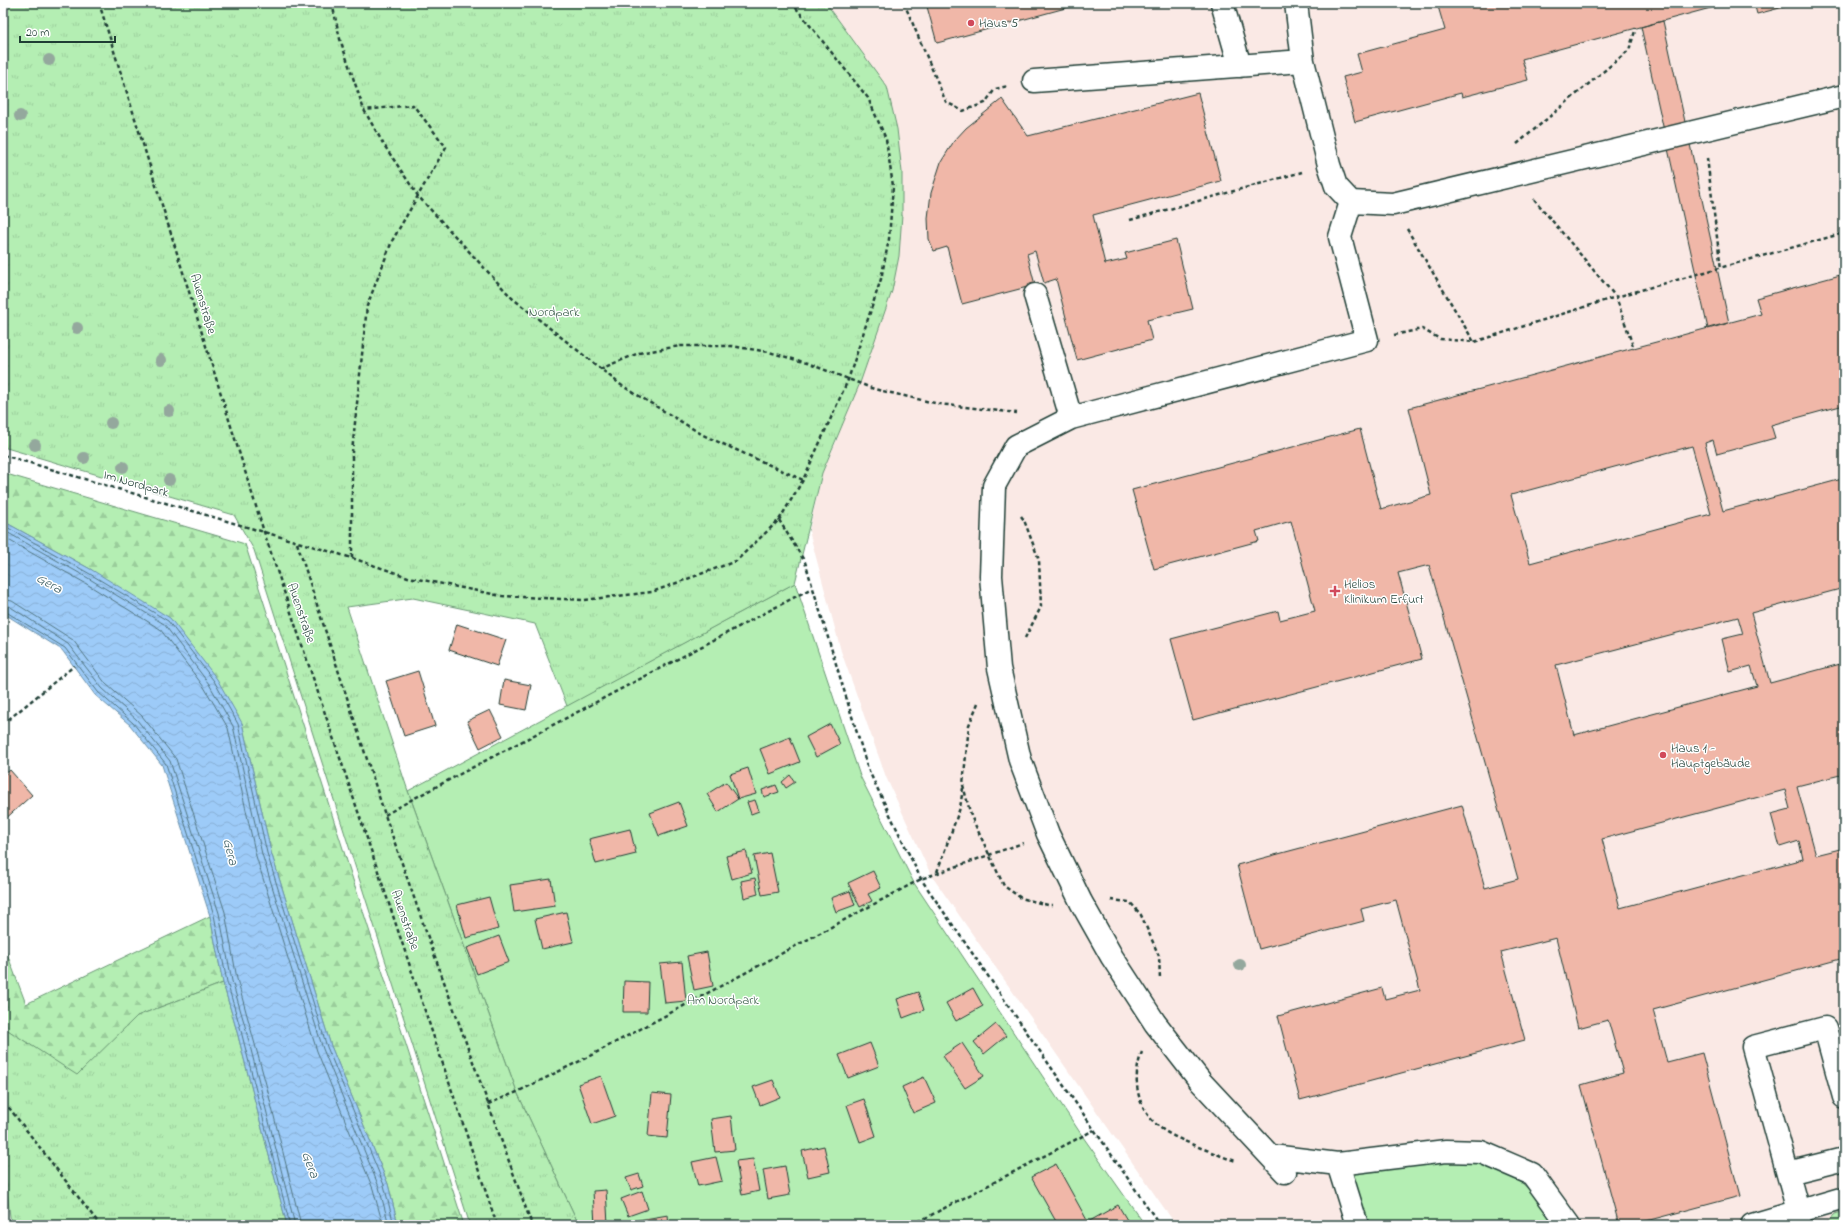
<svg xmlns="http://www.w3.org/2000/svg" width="1847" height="1228" viewBox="0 0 1847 1228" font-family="'Indie Flower',sans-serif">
<defs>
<pattern id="forest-firs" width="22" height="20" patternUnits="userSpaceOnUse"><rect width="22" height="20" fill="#b4eeb3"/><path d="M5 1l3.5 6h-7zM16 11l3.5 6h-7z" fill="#9acd9b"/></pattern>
<pattern id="park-tufts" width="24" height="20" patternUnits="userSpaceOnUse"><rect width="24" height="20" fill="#b4eeb3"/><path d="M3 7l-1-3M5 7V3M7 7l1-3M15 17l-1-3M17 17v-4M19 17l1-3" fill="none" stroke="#9acd9b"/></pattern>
<pattern id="water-waves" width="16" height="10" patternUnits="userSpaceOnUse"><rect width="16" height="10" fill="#9dcbf8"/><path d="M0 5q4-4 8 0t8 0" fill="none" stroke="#87afd5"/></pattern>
</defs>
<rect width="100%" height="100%" fill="#fff"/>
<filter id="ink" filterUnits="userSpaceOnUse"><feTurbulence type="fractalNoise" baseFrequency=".025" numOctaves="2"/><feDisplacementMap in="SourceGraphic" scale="8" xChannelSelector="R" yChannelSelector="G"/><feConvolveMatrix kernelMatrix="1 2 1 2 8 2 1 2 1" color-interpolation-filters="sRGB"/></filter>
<g filter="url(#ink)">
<!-- built -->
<path fill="#fae9e5" d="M826 3H1844V1225H1176L931 875 886 777 841 651 809 531 822 473 838 437 887 87Z"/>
<!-- green -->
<path fill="#b4eeb3" stroke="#6a9674" d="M795 583 860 776 914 883 1083 1137 1145 1225H579L517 1092 408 791Z
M1470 1161C1478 1162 1486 1163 1494 1166 1523 1178 1542 1202 1561 1225H1363L1344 1172 1391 1165Z
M1844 1212V1225H1825L1834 1215Z"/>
<!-- forest -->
<path fill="url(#forest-firs)" stroke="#6a9674" d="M3 473 245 544 464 1225H398L388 1184 331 1046 271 852 242 723 92 570 3 521Z
M210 916 223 983 137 1016 77 1076 3 1027V943L26 1004Z"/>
<!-- park -->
<path fill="url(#park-tufts)" stroke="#6a9674" d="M3 3H826L887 87 897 129 902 172V214L899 256 892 291 860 383 822 473 795 583 567 706 535 624 413 598 347 607 408 791 517 1092 579 1225H470L254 550 234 515 3 447Z
M223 983 236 1028 287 1225H11L3 1159V1027L77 1075 137 1016Z"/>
<!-- water -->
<path fill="url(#water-waves)" stroke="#6b92aa" d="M3 521 92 570 170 618 217 679 242 723 271 852 331 1046 388 1184 398 1225H287L236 1028 223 983 210 916 162 765 130 725 95 695 62 650 3 613Z"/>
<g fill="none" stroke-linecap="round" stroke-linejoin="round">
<!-- shore -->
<path stroke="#517682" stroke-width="1" d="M3 525 90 574 168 621 214 681 238 724 267 853 327 1047 384 1185 394 1225
M3 530 88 578 164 624 209 684 233 726 262 854 323 1049 379 1187 389 1225
M3 537 85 583 160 629 204 687 228 728 256 856 317 1051 373 1189 383 1225
M3 599 12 601 73 640 106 684 142 716 176 759 225 912 237 979 267 1088 301 1225
M3 605 9 606 68 644 102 688 137 720 170 761 219 913 232 981 245 1026 295 1225
M3 610 65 648 98 692 133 723 166 764 214 915 227 982 240 1027 290 1225"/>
</g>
<!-- building -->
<path fill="#f0b7a8" stroke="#1f3d34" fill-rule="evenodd" d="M926 3H1084L937 43Z
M1437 3H1729L1522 59 1528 80 1462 97 1461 93 1355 122 1343 77 1362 72 1357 54 1445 30Z
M1754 3H1799L1757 14Z
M1663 21 1729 323 1708 329 1641 27Z
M1198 93 1221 181 1093 215 1105 264 1127 259 1125 253 1176 240 1193 309 1147 320 1152 340 1077 360 1056 279 1044 283 1035 251 1027 254 1035 285 962 304 947 247 934 251 929 239 928 218 931 193 941 162 954 141 966 128 1002 99 1028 136Z
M1844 274V405L1771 425 1775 438 1717 454 1713 440 1705 443 1723 511 1842 479 1844 488V588L1751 613 1770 683 1844 663V774L1797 786 1816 855 1844 848V958L1653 1010 1667 1062 1702 1053 1740 1196 1631 1225H1619L1581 1085 1623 1073 1608 1020 1578 1028 1556 938 1501 952 1525 1040 1300 1100 1278 1016 1382 988 1385 999 1420 990 1396 900 1361 909 1364 921 1259 949 1237 865 1462 805 1485 888 1518 879 1429 565 1398 573 1422 659 1193 720 1171 639 1278 611 1280 620 1315 611 1291 521 1256 531 1259 541 1154 569 1132 490 1360 429 1381 509 1431 495 1409 408 1761 314 1756 298ZM1692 446 1711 514 1530 563 1511 495ZM1738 617 1743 634 1722 639 1730 672 1751 666 1757 686 1574 735 1556 665ZM1785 790 1790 809 1771 814 1780 847 1799 841 1803 859 1620 908 1602 839Z
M457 624 506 640 497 666 449 650Z
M418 671 435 726 404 736 386 681Z
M504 680 531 685 526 710 500 705Z
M490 710 503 736 480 748 467 721Z
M830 724 840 744 816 757 806 737Z
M790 737 800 762 770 774 760 749Z
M748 768 756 794 738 799 730 774Z
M10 770 32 795 3 821V776Z
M790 775 795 782 786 788 782 782Z
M726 782 738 799 718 812 707 794Z
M776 785 779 792 764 797 762 790Z
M755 800 759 811 751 814 747 802Z
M679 802 688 826 659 836 650 813Z
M630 829 636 854 596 864 589 839Z
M746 851 752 873 732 879 726 856Z
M770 853 778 892 762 895 754 856Z
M873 871 881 888 868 894 872 901 860 907 848 883Z
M755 878 758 894 744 898 741 881Z
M551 879 555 906 514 912 510 885Z
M850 891 855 905 836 912 831 898Z
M489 897 498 929 466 938 457 905Z
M566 912 573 942 542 949 535 919Z
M499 936 509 962 477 974 467 948Z
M707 952 713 986 694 990 687 956Z
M682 962 686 1001 665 1003 660 964Z
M624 981 648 982 647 1012H623Z
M973 988 983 1006 956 1021 946 1003Z
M918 992 924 1010 903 1018 897 999Z
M996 1024 1006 1036 984 1054 974 1042Z
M870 1043 879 1066 848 1078 839 1055Z
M962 1043 984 1076 965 1088 943 1056Z
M601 1076 615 1116 592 1124 578 1084Z
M924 1077 936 1103 913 1113 902 1087Z
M773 1080 780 1097 760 1105 753 1087Z
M652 1093 671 1095 667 1138 648 1136Z
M864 1099 876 1136 860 1142 847 1105Z
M731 1116 735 1150 715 1152 711 1119Z
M824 1146 830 1172 808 1177 802 1151Z
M716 1157 722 1181 698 1186 692 1162Z
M753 1159 759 1191 742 1195 736 1161Z
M1056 1164 1088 1222 1118 1205 1130 1225H1058L1031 1177Z
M785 1166 790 1195 768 1199 763 1170Z
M639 1174 643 1186 631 1190 626 1178Z
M606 1190 608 1224 595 1225 593 1191Z
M642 1191 648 1209 628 1216 621 1199Z
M668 1215 669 1225H615V1224Z"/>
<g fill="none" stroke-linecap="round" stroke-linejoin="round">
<!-- minor casing -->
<g stroke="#1f3d34" stroke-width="25">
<path id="minor" d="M1222 3 1240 66
M1296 3 1303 61 1329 165 1336 186 1351 202 1393 204 1844 96
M1034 81 1303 61
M1035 295 1071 418 1367 340 1340 237 1351 202
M1071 418 1016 446 994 486 991 576 999 668 1020 760 1048 834 1081 902 1112 957 1155 1023 1201 1082 1285 1172
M1272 1156 1338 1164 1446 1151 1481 1152 1532 1174 1569 1225
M1338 1164 1357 1225
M1788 1173 1844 1159
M1752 1225 1844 1198
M1800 1225 1798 1211 1753 1047 1825 1028 1844 1097"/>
</g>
<!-- path -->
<path stroke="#1f3d34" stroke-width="2.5" stroke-dasharray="4 3" stroke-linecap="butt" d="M99 3 264 532 497 1225
M332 3 340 39 364 110 384 145 418 196 512 298 621 385 703 435 803 480
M904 3 946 102 963 111 985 103 995 89 1008 86
M1517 144 1629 50 1636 28
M1707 158 1721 269
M1534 199 1616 297 1634 349
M1130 220 1302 172
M1407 229 1474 342
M1394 335 1422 329 1440 339 1474 342 1616 297 1844 233
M600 369 639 353 680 346H731L769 352 807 363 874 389 939 404 1017 413
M3 455 352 558 408 577 502 596 584 600 652 592 736 561 779 520 803 480 848 380 881 279 889 239 893 186 886 139 868 98 792 3
M1021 516 1024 520 1039 560 1041 607 1025 638
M779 520 805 562 868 769 921 879 1160 1225
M297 543 385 815 430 943 532 1225
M352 558V452L367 306 392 241 446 147 413 105 364 110
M978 703 969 725 963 785 971 816 1004 886 1021 898 1048 905H1053
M3 724 74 666
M385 815 411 800 812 588
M937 872 960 808 963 788
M1111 900 1130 902 1141 915 1159 956 1160 979
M1142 1052C1131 1080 1137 1111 1162 1129 1173 1137 1189 1143 1201 1148 1213 1152 1224 1158 1236 1161
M3 1103 10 1109 100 1225
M488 1104 517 1092 586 1058 921 879 1023 843
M912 1225 1094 1130"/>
<!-- minor -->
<use href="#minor" stroke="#fff" stroke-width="22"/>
</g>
<!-- trees -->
<g fill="#94a89d">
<circle cx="49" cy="60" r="6"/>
<circle cx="20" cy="116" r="6"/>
<circle cx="77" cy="328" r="6"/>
<circle cx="161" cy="360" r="6"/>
<circle cx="169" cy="411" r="6"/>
<circle cx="111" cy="423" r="6"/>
<circle cx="35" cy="445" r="6"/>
<circle cx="84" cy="458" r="6"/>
<circle cx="123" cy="467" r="6"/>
<circle cx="169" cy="480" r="6"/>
<circle cx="1240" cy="965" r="6"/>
</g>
</g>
<!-- markers -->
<g fill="#d1495b" stroke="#fff" stroke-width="1.5">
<circle cx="971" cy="23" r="4"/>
<path d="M1333 585h4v4h4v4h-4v4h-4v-4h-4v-4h4z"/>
<circle cx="1663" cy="755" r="4"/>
</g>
<g text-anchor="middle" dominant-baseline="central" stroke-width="3" stroke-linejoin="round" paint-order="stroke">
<!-- poi labels -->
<g font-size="13" fill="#1f3d34" stroke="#fff" text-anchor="start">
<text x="979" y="23">Haus 5</text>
<text x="1344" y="584">Helios<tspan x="1344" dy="15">Klinikum Erfurt</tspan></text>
<text x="1671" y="748">Haus 1 -<tspan x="1671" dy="15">Hauptgebäude</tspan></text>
</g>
<!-- street labels -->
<g font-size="13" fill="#1f3d34" stroke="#fff">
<text transform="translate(203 304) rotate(73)">Auenstraße</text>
<text transform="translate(136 484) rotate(16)">Im Nordpark</text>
<text transform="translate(301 613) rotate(71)">Auenstraße</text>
<text transform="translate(405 920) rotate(71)">Auenstraße</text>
</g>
<!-- park labels -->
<g font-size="13" fill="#3d604d" stroke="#fff">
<text x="554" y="312">Nordpark</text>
<text x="723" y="1000">Am Nordpark</text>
</g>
<!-- water labels -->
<g font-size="14" font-style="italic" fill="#3e6065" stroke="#fff">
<text transform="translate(49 584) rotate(29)">Gera</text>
<text transform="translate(230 852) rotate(77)">Gera</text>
<text transform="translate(310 1165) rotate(70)">Gera</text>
</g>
</g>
<!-- margin -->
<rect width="1847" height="1228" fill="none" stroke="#fff" stroke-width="16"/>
<rect x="8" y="8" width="1831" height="1212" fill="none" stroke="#1f3d34" stroke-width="1.5" filter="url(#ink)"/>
<!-- scale -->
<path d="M20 36v6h95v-6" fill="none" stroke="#1f3d34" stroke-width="2"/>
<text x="26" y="36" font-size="12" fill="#1f3d34" stroke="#ffffff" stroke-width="3" paint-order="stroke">20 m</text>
</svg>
